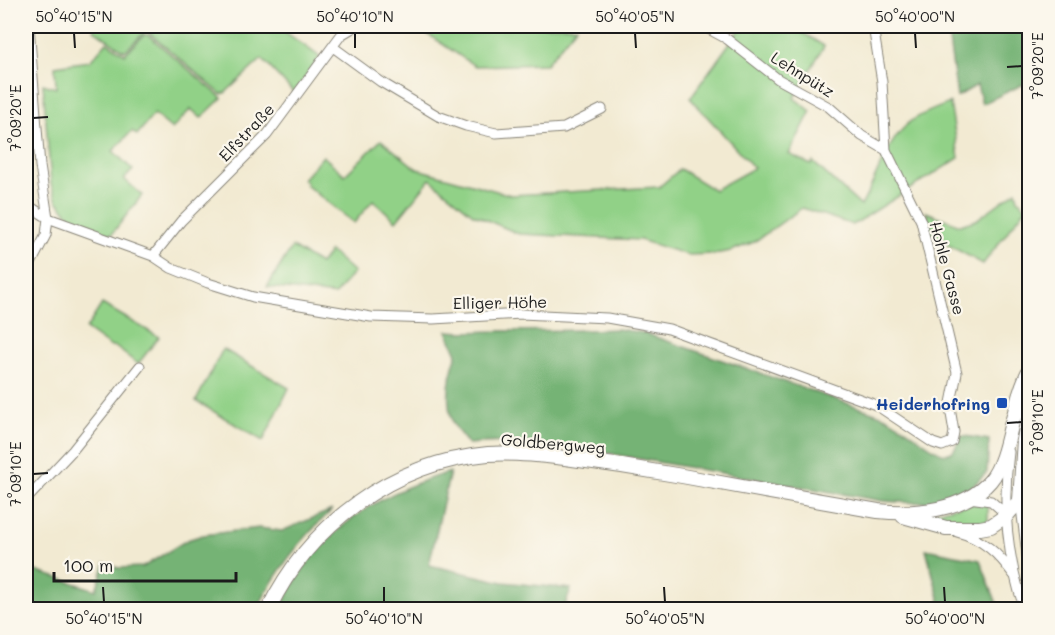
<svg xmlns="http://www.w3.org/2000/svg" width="1055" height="635" viewBox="0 0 1055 635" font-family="Mali,sans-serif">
<rect width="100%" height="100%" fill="#fbf7ec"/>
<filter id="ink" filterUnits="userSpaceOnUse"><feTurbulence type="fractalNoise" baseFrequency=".0167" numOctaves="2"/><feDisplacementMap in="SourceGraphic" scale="12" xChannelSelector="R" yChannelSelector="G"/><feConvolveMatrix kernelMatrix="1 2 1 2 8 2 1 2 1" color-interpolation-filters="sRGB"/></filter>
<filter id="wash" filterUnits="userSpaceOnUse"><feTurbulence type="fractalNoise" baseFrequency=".008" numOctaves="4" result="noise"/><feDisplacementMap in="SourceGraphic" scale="24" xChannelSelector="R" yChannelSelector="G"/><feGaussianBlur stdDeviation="1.35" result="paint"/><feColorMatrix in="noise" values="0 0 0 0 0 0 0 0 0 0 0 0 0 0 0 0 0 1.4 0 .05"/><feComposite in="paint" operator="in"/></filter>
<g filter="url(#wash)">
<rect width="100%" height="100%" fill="#f2ead2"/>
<!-- green -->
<path fill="#91d187" stroke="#567652" stroke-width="1.5" d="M95 26H151L126 50H123L94 30Z
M154 26H277L320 57 294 93 262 59 225 93 221 94 148 32Z
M422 26H577L546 64 475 66 420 29Z
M742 26H792L824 46 794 98 811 111 789 154 811 165 813 162 861 206C877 179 885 142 911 121 923 113 937 108 950 103L959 158 853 225 802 208 754 242 731 251 714 254 688 255 640 240 519 234 473 214 430 179 396 221 373 200 354 223 306 185 307 183 303 179 323 156 345 175 381 140 417 169 511 195 659 187 680 169 714 190 754 168 690 98Z
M144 35H148L222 98 201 118 191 109 172 129 154 114 137 135 132 131 113 151 133 170 124 179 142 195 111 235 74 220 57 201 51 184 43 84 56 88 55 66 90 61 107 42 125 54Z
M1016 191 1018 199 1026 208 983 264 932 236 926 212 960 225 976 220Z
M292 247 320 264 330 251 354 272 335 295 267 287Z
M102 304 159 337 138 364 114 346 111 347 86 329Z
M223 349 289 388 263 441 196 401Z
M972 503 988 505V522L964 524 917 516Z"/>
<!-- forest -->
<path fill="#74b374" stroke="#486848" stroke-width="1.5" d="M947 26H1029V88L1026 83 982 104 977 85 957 97Z
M618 329 644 333 884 416C894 422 904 427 913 434 928 444 954 472 959 435L989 440 987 472C981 478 976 484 970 488 945 506 912 503 883 501 810 488 736 476 663 463 600 452 532 437 468 444 463 437 454 428 452 420 445 398 449 376 457 354L447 331C465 333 480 331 498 331 538 330 578 331 618 329Z
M450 472 429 565 503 582 571 589 564 609H280C315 534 372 495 450 472Z
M332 510C299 541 278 569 257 609H26V568L96 590 105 563 118 568 143 567 187 540 203 535 259 528 282 531Z
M926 549 980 560 999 609H942Z"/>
</g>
<g filter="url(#ink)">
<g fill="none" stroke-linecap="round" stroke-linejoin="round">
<!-- street casing -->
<g stroke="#878377" stroke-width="11">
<path id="street" d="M703 26 727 39 778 79 829 107 862 136 886 150
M333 47 381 82 438 116 466 126 496 133 564 128 602 109
M26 204 48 218 153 256 171 268 208 283 253 297 371 317 433 319 521 314 607 318 669 329 876 405 933 443 942 446 952 442 954 432 950 408 957 373 921 221 886 150 882 82 873 26
M153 256 181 221 267 135 341 35 356 26
M26 273 46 235 48 218 40 166 29 26
M1009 452C1002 504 1007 560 1025 610
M969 498 991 501 1009 517
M26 500 73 450 140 366
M1020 500 1030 578
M957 532C983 539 998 553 1014 575
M698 607 707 610
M736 610 753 607 767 610"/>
</g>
<!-- secondary casing -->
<g stroke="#878377" stroke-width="16">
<path id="secondary" d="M903 516 946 528H980L991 526 1007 515 1020 500 1024 440 1030 405
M268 610C310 524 391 463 488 454 513 452 540 455 565 458 604 463 643 469 682 476 747 488 813 500 878 511 915 515 964 511 990 481 1002 467 1007 443 1011 426 1017 406 1020 387 1030 369"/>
</g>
<!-- street -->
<use href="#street" stroke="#fff" stroke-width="9"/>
<!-- secondary -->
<use href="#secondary" stroke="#fff" stroke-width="14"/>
</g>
</g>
<!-- ticks -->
<path fill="none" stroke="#1c1c1c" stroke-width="2" d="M74 33 75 48M355 33V48M635 33 636 48M915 33 916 48M1007 67 1022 66M33 118 48 117M1007 423 1022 422M33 474 48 473M103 587 104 602M384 587V602M664 587 665 602M944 587 945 602"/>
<!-- markers -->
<rect fill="#1a4fb4" stroke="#fbf7ec" stroke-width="2" x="996" y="397" width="12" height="12" rx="3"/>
<g text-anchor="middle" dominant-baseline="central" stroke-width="4.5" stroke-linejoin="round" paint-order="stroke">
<!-- street labels -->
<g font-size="16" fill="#1c1c1c" stroke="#fbf7ec">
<text transform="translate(803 74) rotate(32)">Lehnpütz</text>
<text transform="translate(246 132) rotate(-47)">Elfstraße</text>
<text transform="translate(948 268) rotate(75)">Hohle Gasse</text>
<text transform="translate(500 302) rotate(-1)">Elliger Höhe</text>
<text transform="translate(553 443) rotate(5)">Goldbergweg</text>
</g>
<!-- transit labels -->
<g font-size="16" font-weight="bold" fill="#164399" stroke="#fbf7ec" text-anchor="end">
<text x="990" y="403">Heiderhofring</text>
</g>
</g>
<!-- margin -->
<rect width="1055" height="635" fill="none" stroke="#fbf7ec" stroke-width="66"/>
<!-- scale -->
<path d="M54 572v9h182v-9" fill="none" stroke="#1c1c1c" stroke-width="3"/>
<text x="63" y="572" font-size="18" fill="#1c1c1c" stroke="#fbf7ec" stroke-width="4.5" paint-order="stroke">100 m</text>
<rect x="33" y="33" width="989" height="569" fill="none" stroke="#1c1c1c" stroke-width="2"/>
<g font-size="15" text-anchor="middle" fill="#1c1c1c">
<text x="74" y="22">50°40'15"N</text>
<text x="355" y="22">50°40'10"N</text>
<text x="635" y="22">50°40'05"N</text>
<text x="915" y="22">50°40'00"N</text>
<text transform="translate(1038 66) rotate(-90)" y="5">7°09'20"E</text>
<text transform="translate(16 118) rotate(-90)" y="5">7°09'20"E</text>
<text transform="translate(1038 422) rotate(-90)" y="5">7°09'10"E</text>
<text transform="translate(16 474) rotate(-90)" y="5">7°09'10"E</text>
<text x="104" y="624">50°40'15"N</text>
<text x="384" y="624">50°40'10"N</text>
<text x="665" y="624">50°40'05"N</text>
<text x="945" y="624">50°40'00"N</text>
</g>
</svg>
